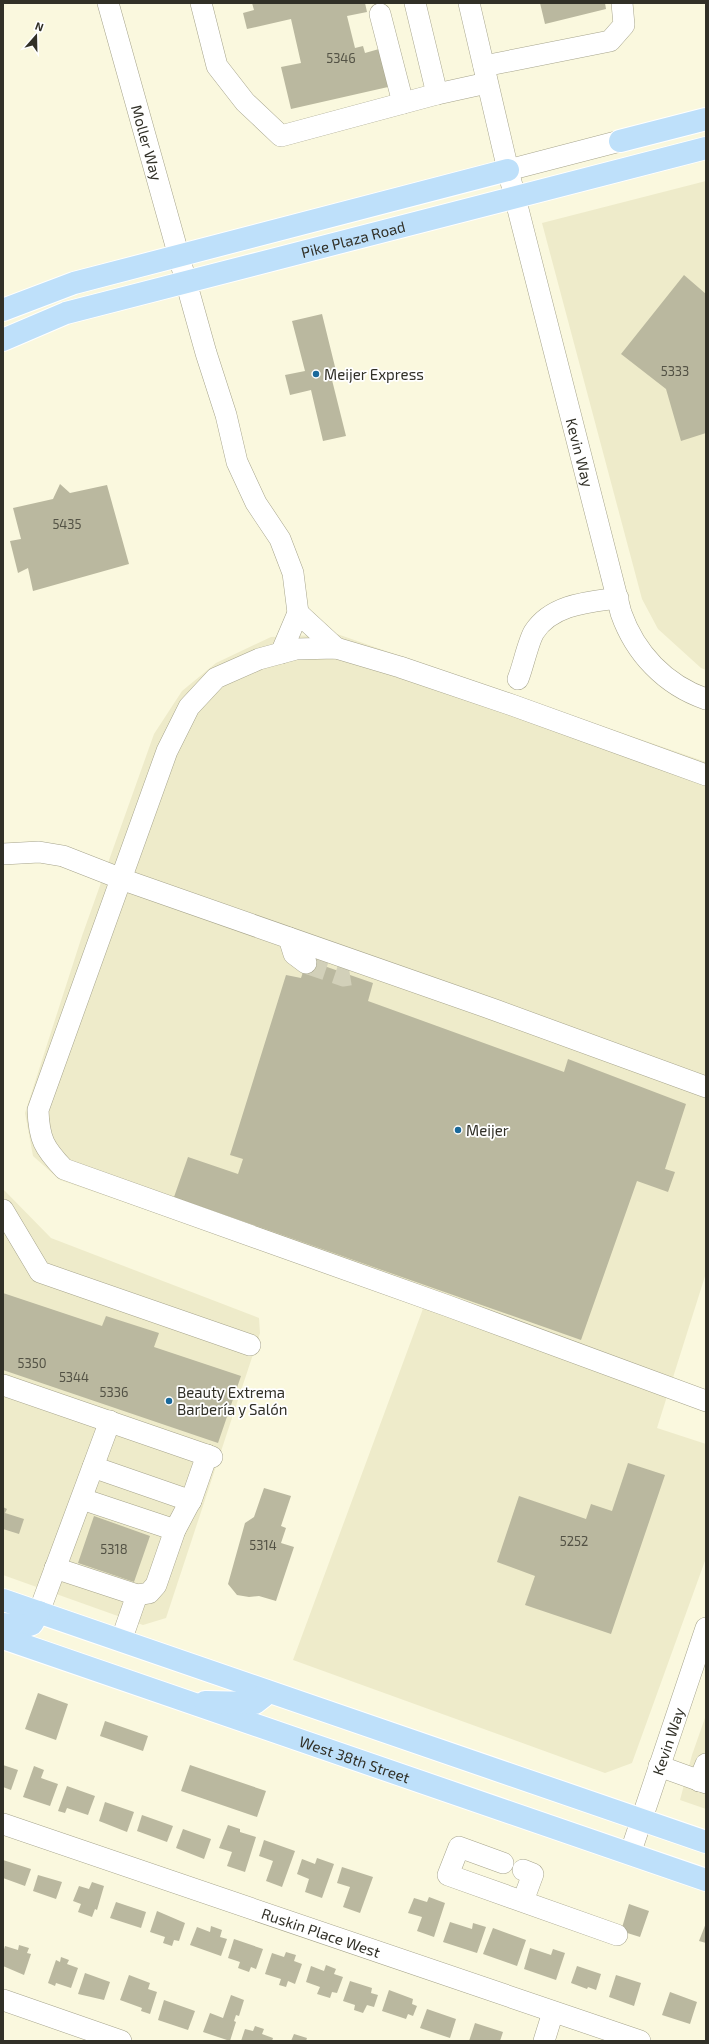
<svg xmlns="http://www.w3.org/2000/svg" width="709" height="2044" viewBox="0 0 709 2044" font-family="'Exo 2',sans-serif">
<rect width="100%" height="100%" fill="#faf8de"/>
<!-- built -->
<path fill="#eeebca" d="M706 181V670L701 668 658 629 642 599 542 223Z
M337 634 706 762V1273L657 1428 706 1444V1558L632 1763 605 1773 293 1660 424 1306 60 1180 33 1156 25 1113 82 936 154 734 182 691 216 663 271 637Z
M3 1189 51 1238 259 1318 260 1333 166 1618 143 1625 3 1575Z
M706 1715V1809L680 1800 692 1755Z"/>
<!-- building -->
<path fill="#bab89f" d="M252 3H365L367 12 347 16 355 48 363 46 365 53 379 49 388 87 291 109 281 67 301 63 291 19 247 29 243 13 254 10Z
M540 3H605L606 9 545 24Z
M684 275 706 294V433L681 441 666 389 621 354Z
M322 314 338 379 332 380 346 436 323 441 311 390 290 395 285 375 305 371 292 321Z
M60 484 70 493 107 485 129 564 33 591 28 568 18 573 10 541 21 539 13 508 53 499Z
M307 960 373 983 368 1001 564 1072 568 1059 686 1104 665 1169 675 1172 668 1192 637 1181 581 1340 174 1197 188 1157 238 1174 243 1159 230 1155 286 975 301 978Z
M3 1293 102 1326 106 1316 159 1333 154 1347 241 1376 218 1443 3 1370Z
M628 1463 665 1475 611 1634 525 1605 535 1576 497 1562 519 1496 586 1519 591 1504 612 1511Z
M264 1488 291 1496 281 1526 286 1528 281 1543 294 1547 276 1601 259 1596 249 1597 237 1595 228 1584 245 1523 254 1517Z
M3 1507 7 1509 5 1513 24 1519 19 1534 3 1529Z
M94 1516 150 1536 134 1582 78 1563Z
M38 1693 68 1704 56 1740 25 1729Z
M105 1721 148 1736 143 1751 100 1736Z
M3 1765 18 1770 11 1790 3 1787Z
M190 1765 266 1791 257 1817 181 1791Z
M34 1766 44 1770 41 1778 58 1784 50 1806 23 1797Z
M67 1786 95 1796 88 1815 67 1808 65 1813 58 1811Z
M105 1802 134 1812 127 1832 99 1821Z
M142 1815 173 1826 167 1842 137 1831Z
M228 1825 240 1829V1832L256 1837 245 1872 227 1866 232 1852 219 1848Z
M183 1829 211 1839 204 1859 176 1848Z
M264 1840 295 1851 282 1887 266 1881 273 1861 259 1856Z
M317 1858 334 1864 322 1898 305 1892 309 1879 297 1874 302 1859 315 1864Z
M3 1860 31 1869 25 1886 3 1878Z
M342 1867 373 1877 360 1913 343 1907 350 1887 337 1883Z
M38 1875 62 1882 56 1899 33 1891Z
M92 1882 104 1886 97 1910 95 1909 92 1917 78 1912 81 1904 73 1901 79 1886 89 1889Z
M429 1897 445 1903 434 1937 417 1931 422 1917 408 1913 414 1898 427 1902Z
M116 1902 146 1912 141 1928 110 1918Z
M629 1904 649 1911 640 1937 621 1931Z
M157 1911 185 1923 179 1941 174 1940 172 1946 163 1943 165 1937 150 1932Z
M450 1922 472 1929 473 1923 486 1927 477 1953 443 1942Z
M706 1923V1943L699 1941Z
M211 1926 222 1930 220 1937 227 1939 221 1956 190 1945 197 1927 210 1932Z
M493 1928 526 1940 517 1966 483 1954Z
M234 1939 263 1949 256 1969 251 1967 249 1972 238 1968 240 1962 228 1958Z
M19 1945 29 1948 27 1953 31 1954 24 1975 3 1966V1953L5 1946 18 1950Z
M530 1948 551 1955 553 1949 565 1953 556 1980 524 1969Z
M286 1952 296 1955 294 1961 302 1964 295 1984 288 1981 286 1987 279 1985 281 1979 265 1974 272 1953 284 1957Z
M61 1957 69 1960 67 1964 78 1968 71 1988 56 1983 55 1986 48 1983 56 1960 60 1962Z
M326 1965 336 1969 334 1974 343 1977 337 1993 332 1992 330 1998 317 1994 320 1987 306 1982 311 1966 324 1971Z
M577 1966 601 1974 596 1990 588 1987 587 1989 571 1983Z
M85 1973 110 1982 104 2000 78 1994Z
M129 1975 150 1983 148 1989 157 1992 150 2014 141 2011 142 2008 120 2000Z
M616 1975 641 1983 634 2006 609 1997Z
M350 1981 372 1988 371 1993 378 1995 374 2007 367 2005 363 2013 354 2010 355 2005 343 2001Z
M389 1990 413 1999 412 2004 417 2006 413 2016 408 2014 406 2019 382 2011Z
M670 1992 697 2002 690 2024 662 2015Z
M231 1995 244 2000 239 2016 236 2015 234 2021 236 2022 230 2041 203 2032 210 2013 223 2018Z
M164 2000 195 2011 188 2030 158 2020Z
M427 2009 456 2019 450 2038 420 2028Z
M475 2023 503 2032 500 2041H469Z
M255 2026 264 2029 262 2034 273 2038 272 2041H241L245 2029 253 2031Z
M294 2034 307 2038 306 2041H291Z"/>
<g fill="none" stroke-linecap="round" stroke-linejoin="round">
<!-- minor-tunnel -->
<path stroke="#d2d0b9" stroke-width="21" stroke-dasharray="21 10" stroke-linecap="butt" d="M306 963 344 976 350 975"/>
<!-- minor casing -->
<g stroke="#a6a48c" stroke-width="22">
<g id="minor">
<path id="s1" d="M108 3 206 353 226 415 237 462 256 503 280 539 293 573 298 613"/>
<path d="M201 3 217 66 245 102 281 136 437 94 415 3"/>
<path id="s2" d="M469 3 508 170 621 613C635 653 665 685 706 699"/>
<path d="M380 14 403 103"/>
<path d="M484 66 610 41 624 25 622 3"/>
<path d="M437 94 487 83"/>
<path d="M508 170 620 141"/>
<path d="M281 653 298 613 336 648"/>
<path d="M518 679C523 667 528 642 534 632 552 604 589 602 618 598"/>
<path d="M706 775 512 705 400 667 336 648 296 649 259 659 216 678 189 707 167 751 38 1110C39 1139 44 1148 64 1169L448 1306 706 1401"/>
<path d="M3 854 39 852 63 856 127 881 495 1010 706 1087"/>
<path d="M289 938 294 954 306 963"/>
<path d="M3 1210 40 1272 250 1345"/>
<path d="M3 1385 212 1457"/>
<path d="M93 1467 191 1501"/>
<path d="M82 1499 175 1530"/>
<path d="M55 1568 137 1595 121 1641"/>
<path d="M137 1595 149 1593 156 1585 175 1530 192 1498 207 1455"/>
<path d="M39 1612 110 1421"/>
<path d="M659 1766 706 1783"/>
<path d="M699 1781 706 1764"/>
<path id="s3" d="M3 1824 640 2041"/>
<path id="s4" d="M630 1854 706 1628"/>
<path d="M503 1863 459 1847 448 1875 617 1935"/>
<path d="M523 1901 533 1874 523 1870"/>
<path d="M3 2000 121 2041"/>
<path d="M544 2041 553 2012"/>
</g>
</g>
<!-- major casing -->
<g stroke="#fff" stroke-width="24">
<g id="major">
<path d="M620 141 706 119"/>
<path d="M3 310 74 283 508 170"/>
<path id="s5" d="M3 340 66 313 706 148"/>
<path d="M3 1600 706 1842"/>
<path d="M3 1624 26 1626 32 1624 39 1612"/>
<path id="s6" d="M3 1638 706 1880"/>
<path d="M205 1702 255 1703 264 1696 266 1691"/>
</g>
</g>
<!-- minor -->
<use href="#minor" stroke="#fff" stroke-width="21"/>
<!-- major -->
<use href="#major" stroke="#bee0fa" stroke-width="22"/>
</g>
<!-- markers -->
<g fill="#1a699b" stroke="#fff" stroke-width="1.5">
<circle cx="316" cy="374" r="4"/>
<circle cx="458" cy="1130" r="4"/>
<circle cx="169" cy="1401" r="4"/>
</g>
<g text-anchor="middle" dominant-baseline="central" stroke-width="3.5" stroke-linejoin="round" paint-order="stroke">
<!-- number labels -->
<g font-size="13" fill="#535245">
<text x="341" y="58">5346</text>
<text x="675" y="371">5333</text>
<text x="67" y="524">5435</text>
<text x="32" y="1363">5350</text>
<text x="74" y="1377">5344</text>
<text x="114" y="1392">5336</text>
<text x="574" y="1541">5252</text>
<text x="263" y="1545">5314</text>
<text x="114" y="1549">5318</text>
</g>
<!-- street labels -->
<g font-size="15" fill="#313027" stroke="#fff">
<text stroke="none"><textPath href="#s1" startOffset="145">Moller Way</textPath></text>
<text stroke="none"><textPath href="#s5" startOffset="365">Pike Plaza Road</textPath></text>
<text stroke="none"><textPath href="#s2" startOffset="463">Kevin Way</textPath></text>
<text stroke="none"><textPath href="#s4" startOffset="119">Kevin Way</textPath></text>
<text stroke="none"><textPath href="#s6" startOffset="372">West 38th Street</textPath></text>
<text stroke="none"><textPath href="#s3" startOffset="336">Ruskin Place West</textPath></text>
</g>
<!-- poi labels -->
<g font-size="15" fill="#313027" stroke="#fff" text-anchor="start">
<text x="324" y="374">Meijer Express</text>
<text x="466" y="1130">Meijer</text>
<text x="177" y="1392">Beauty Extrema<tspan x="177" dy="17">Barbería y Salón</tspan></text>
</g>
</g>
<!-- border -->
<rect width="709" height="2044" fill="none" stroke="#313027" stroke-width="8"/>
<!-- north arrow -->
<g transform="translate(36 36) rotate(20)" stroke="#ffffff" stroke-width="3" paint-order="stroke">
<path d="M0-3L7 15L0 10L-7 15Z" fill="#313027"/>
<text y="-6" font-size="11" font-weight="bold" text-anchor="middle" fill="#313027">N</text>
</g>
</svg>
